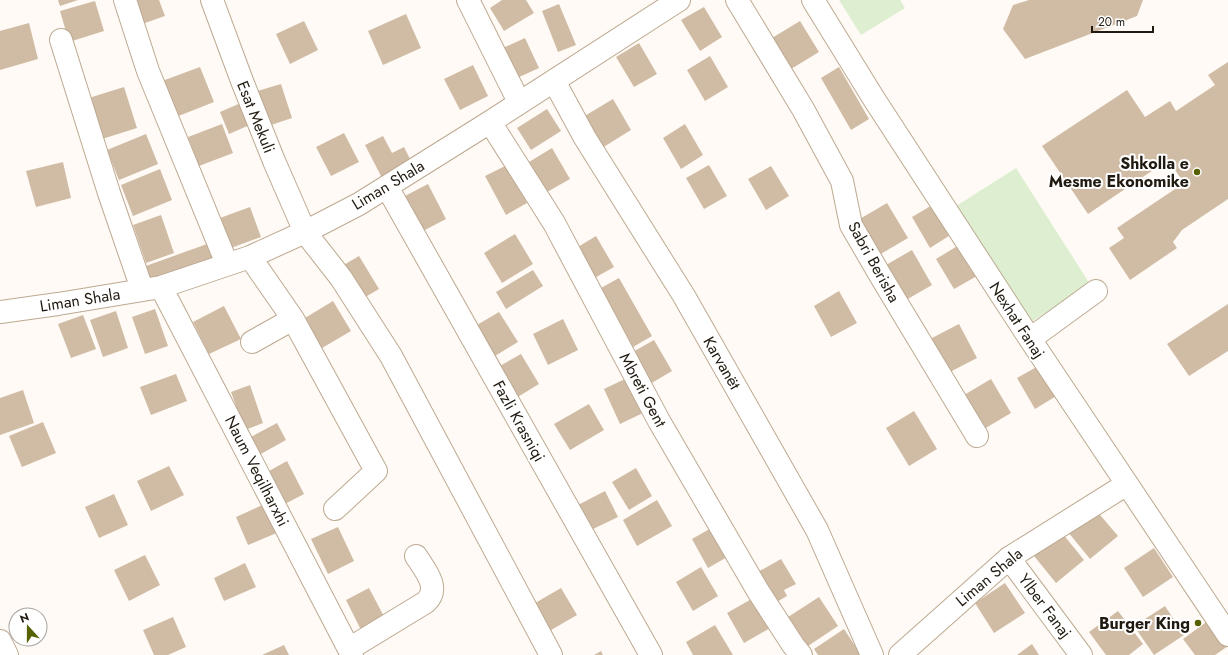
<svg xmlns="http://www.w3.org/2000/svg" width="1228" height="655" viewBox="0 0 1228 655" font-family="Jost,sans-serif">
<rect width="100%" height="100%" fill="#fffaf5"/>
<!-- green -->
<path fill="#ddefd0" d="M839 0H900L905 8 861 35Z
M1016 168 1090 284 1028 324 953 208Z"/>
<!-- building -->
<path fill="#d0bca4" d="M58 0H78L60 6Z
M133 0H159L165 16 142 24Z
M502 0H526L534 13 504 31 490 8Z
M1029 0H1143L1137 16 1025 59 1003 29 1013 5Z
M95 1 104 31 69 42 60 11Z
M559 4 576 45 558 52 542 11Z
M704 7 722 37 700 51 681 20Z
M406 14 421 48 383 65 368 31Z
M304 21 318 50 290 64 276 34Z
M800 21 819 52 791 69 772 38Z
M29 23 38 59 0 70V31Z
M525 38 539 68 517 78 503 48Z
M639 43 657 74 634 87 616 57Z
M710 56 728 87 705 101 687 70Z
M1228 62V199L1182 230 1173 242 1177 248 1130 280 1109 248 1124 238 1117 228 1184 183 1168 160 1088 214 1042 146 1127 90 1145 117 1170 101 1176 111 1215 85 1208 75Z
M473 65 488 96 460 110 444 79Z
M200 67 214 102 176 117 162 81Z
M839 67 869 119 851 130 821 78Z
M281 84 292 118 265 127 254 92Z
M124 87 137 128 102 139 89 98Z
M613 99 631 130 602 148 583 117Z
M243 102 252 124 229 134 220 112Z
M547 109 561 131 531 150 517 128Z
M222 124 233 153 199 166 188 137Z
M685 124 703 155 681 169 663 138Z
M344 133 359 162 331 176 316 147Z
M146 134 158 164 119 180 107 150Z
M383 136 392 153 404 147 412 163 382 178 365 145Z
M552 148 570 179 547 192 529 162Z
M63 162 71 198 36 207 26 171Z
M507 165 527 203 506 215 485 176Z
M709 165 727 196 704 209 686 178Z
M771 166 789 196 766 210 748 179Z
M160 169 172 200 133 216 121 185Z
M428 184 446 219 421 232 403 197Z
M887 203 908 238 879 255 858 220Z
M934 204 952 234 930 248 912 217Z
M250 207 261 237 231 248 220 218Z
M161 215 174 253 146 263 133 225Z
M515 234 533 264 502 283 484 253Z
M596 236 614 267 591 280 573 250Z
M207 244 213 261 148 283 143 267Z
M959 245 977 276 954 289 936 259Z
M912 250 932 285 906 300 886 265Z
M359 256 379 289 362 299 342 266Z
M533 270 543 286 506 309 496 292Z
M619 278 652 336 633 347 601 288Z
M839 291 857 323 831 337 814 306Z
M333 301 351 331 322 348 305 318Z
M1228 304V351L1189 376 1167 344Z
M224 306 241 339 209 354 193 322Z
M155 309 168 346 145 354 132 317Z
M116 311 128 348 103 357 90 320Z
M499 312 518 342 495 356 477 325Z
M83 315 96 349 71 358 58 324Z
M563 319 578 350 548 365 533 334Z
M959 324 977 358 948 373 930 339Z
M654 340 672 371 650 384 631 353Z
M521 354 539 384 516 398 498 367Z
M1040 365 1058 395 1035 409 1017 378Z
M176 374 187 401 151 415 140 387Z
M629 377 645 412 620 424 604 389Z
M991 379 1011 413 984 429 964 395Z
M250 385 263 423 245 430 231 392Z
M23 390 34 423 0 435V398Z
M589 404 604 430 570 450 554 424Z
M914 411 937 449 909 466 886 428Z
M43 422 56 453 22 467 9 436Z
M277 423 286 440 259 455 249 438Z
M287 461 304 494 285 504 269 471Z
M169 466 184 495 151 511 137 481Z
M636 468 652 496 629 510 612 482Z
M605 491 618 517 591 530 578 505Z
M114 494 128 525 99 538 85 507Z
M657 500 672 526 637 546 623 520Z
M267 503 279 532 248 545 236 517Z
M1095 509 1118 536 1090 559 1068 532Z
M338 527 354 561 328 574 311 539Z
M713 527 729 556 708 568 692 539Z
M1062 533 1084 560 1056 583 1034 556Z
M1154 548 1173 577 1143 597 1124 568Z
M145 555 160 585 129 601 114 570Z
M781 559 796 584 784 590 787 596 773 604 756 573Z
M245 563 256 587 224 601 214 578Z
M701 567 718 596 693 611 676 582Z
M1005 583 1025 613 994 633 975 603Z
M369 588 388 624 364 636 346 600Z
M561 588 577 615 546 633 530 606Z
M755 597 772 627 744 643 727 613Z
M819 597 838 626 808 646 788 617Z
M1165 606 1184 635 1154 655 1134 626Z
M1118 611 1143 644 1129 655H1106L1089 632Z
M173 617 186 647 168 655H154L143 630Z
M1209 620 1228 646 1215 655H1195L1183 639Z
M715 625 733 655H693L686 642Z
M844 629 861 655H818L814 649Z
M1032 644 1039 655H1017Z
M284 645 289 655H262Z
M601 651 603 655H594Z"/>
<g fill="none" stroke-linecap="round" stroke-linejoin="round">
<!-- minor casing -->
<g stroke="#bda991" stroke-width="24">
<path id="minor" d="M125 0 148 71 227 264
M212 0 242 81 274 161 305 232 341 278 391 356 551 655
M468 0 519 102
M737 0 803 109 842 181 851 225 880 275 977 436
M813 0 874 99 1030 339 1228 635
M61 40 109 193 142 289
M554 81 585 138 684 296 817 530 872 655
M490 122 554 223 659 421 758 591 793 645 801 655
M387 187 651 655
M250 257 293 319 376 471 335 509
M161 287 352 655
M0 312 58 304 161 287 250 257 305 232 359 204 490 122 679 0
M1030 339 1096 291
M252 342 293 319
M1009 558 1081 655
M0 641 7 655
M349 649 426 602C441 588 425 570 416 556
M900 655 1009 558 1127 484"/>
</g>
<!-- minor -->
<use href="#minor" stroke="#fff" stroke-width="22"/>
</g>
<!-- markers -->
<g fill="#576100" stroke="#fff" stroke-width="1.5">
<circle cx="1197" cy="172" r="4"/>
<circle cx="1198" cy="623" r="4"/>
</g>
<g text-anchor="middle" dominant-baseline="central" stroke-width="4" stroke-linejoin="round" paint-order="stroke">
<!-- street labels -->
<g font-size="16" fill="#211a11" stroke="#fff">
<text transform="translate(256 117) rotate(68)">Esat Mekuli</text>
<text transform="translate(388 185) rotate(-31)">Liman Shala</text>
<text transform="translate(874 262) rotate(61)">Sabri Berisha</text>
<text transform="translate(80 300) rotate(-9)">Liman Shala</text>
<text transform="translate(1017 320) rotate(57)">Nexhat Fanaj</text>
<text transform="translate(722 363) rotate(60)">Karvanët</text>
<text transform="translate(643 390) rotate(62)">Mbreti Gent</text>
<text transform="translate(519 421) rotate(61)">Fazli Krasniqi</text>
<text transform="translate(257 471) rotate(63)">Naum Veqilharxhi</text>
<text transform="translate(989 577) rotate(-40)">Liman Shala</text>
<text transform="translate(1045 606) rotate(53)">Ylber Fanaj</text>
</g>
<!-- poi labels -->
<g font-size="16" font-weight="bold" fill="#211a11" stroke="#fff" text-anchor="end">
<text x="1189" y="163">Shkolla e<tspan x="1189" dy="18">Mesme Ekonomike</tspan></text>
<text x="1190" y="623">Burger King</text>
</g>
</g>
<!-- north arrow -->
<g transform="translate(28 627) rotate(339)"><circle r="19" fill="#ffffff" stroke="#a6a3a0"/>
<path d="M0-3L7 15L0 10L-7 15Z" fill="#576100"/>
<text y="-6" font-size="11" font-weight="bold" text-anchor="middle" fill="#211a11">N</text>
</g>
<!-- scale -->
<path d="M1092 26v6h61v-6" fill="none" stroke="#211a11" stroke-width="2"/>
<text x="1098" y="26" font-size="12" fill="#211a11" stroke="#ffffff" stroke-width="3" paint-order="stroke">20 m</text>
</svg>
